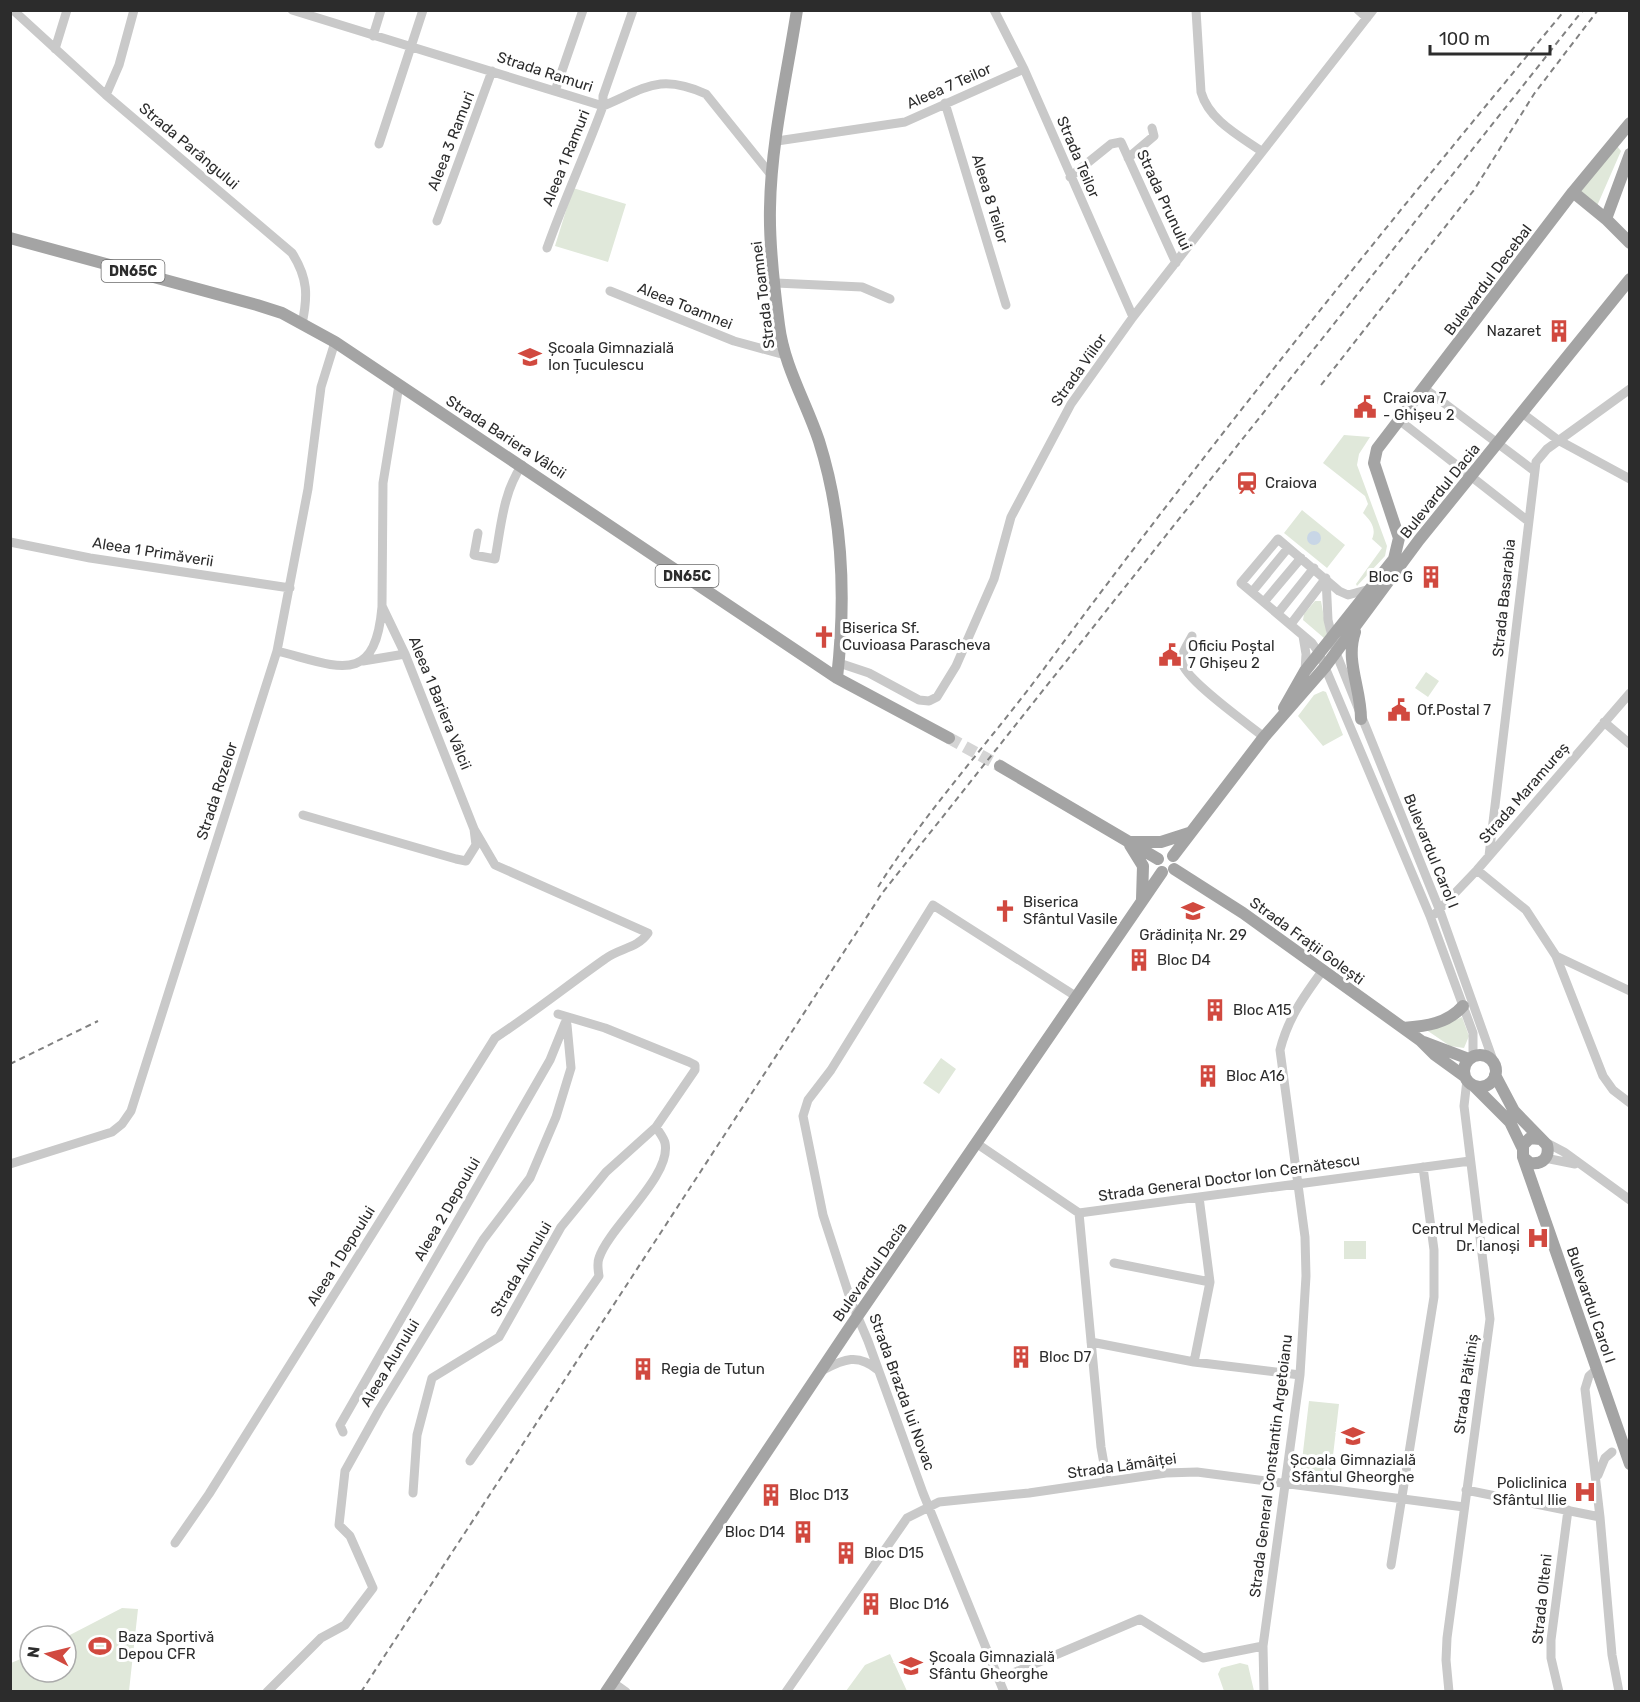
<svg xmlns="http://www.w3.org/2000/svg" width="1640" height="1702" viewBox="0 0 1640 1702" font-family="Rubik,sans-serif">
<rect width="100%" height="100%" fill="#fff"/>
<!-- green -->
<path fill="#e0e8da" d="M1617 146 1621 151 1597 206 1580 192Z
M573 188 626 204 608 262 555 246Z
M1344 435 1370 437 1359 454 1357 465 1387 546 1385 556 1357 586 1356 584 1382 548 1372 539C1377 528 1370 520 1363 513L1368 504 1365 496 1323 463Z
M1302 510 1345 545 1327 568 1284 533Z
M1315 601H1321L1327 634 1324 638 1303 620 1304 614Z
M1426 672 1439 681 1428 697 1415 688Z
M1323 691 1326 692 1343 735 1323 746 1298 716 1314 695Z
M1462 1017 1469 1036 1464 1048 1450 1046 1425 1029 1445 1025Z
M941 1058 956 1069 939 1094 923 1083Z
M1344 1241H1366V1259H1344Z
M1309 1401 1339 1404 1331 1473 1301 1469Z
M122 1608 138 1609 129 1691H11V1663L30 1655V1672H66V1637Z
M890 1654 907 1691H846L865 1665Z
M1240 1663 1248 1665 1254 1691H1224L1218 1674 1221 1668Z"/>
<!-- water -->
<path fill="#c8d6e6" d="M1307 538a7 7 0 1 1 14 0a7 7 0 1 1-14 0Z"/>
<g fill="none" stroke-linecap="round" stroke-linejoin="round">
<!-- major-tunnel -->
<path stroke="#d5d5d5" stroke-width="12" stroke-dasharray="12 6" stroke-linecap="butt" d="M949 738 1000 766"/>
<!-- minor -->
<path stroke="#c9c9c9" stroke-width="9" d="M13 10 106 95 292 253C308 278 308 296 302 324
M292 10 603 106C646 88 659 73 706 94L772 176
M994 10 1024 69 1133 317
M1196 10 1201 92C1209 120 1238 135 1261 151
M1358 10 1367 18
M373 36 381 10
M55 49 67 10
M555 91 583 10
M106 95 119 65 134 10
M945 103 1006 305
M777 141 905 122 1024 69
M379 144 423 10
M1128 158 1154 136 1152 128
M1070 177 1111 144 1121 142 1176 263
M437 221 492 71
M547 248C564 200 585 155 603 106V96L633 10
M776 283 862 287 890 299
M610 291 734 341 785 355
M1424 388 1533 470
M1522 413 1558 440 1630 479
M1399 420 1528 521
M478 533 474 555 495 559C501 527 503 492 522 465
M10 542 90 558 290 588
M1326 578 1328 620 1336 653 1440 911 1494 1063
M1370 589 1348 595 1339 591 1278 539 1241 583 1312 643 1319 653 1430 916 1473 1033V1056
M1252 592 1288 548
M1264 602 1301 558
M1278 613 1314 568
M1291 624 1326 578
M1192 636C1188 644 1181 653 1182 662 1184 679 1248 724 1264 737
M1303 636 1306 654 1305 671
M277 651C337 666 375 688 382 607
M363 661 405 654
M839 663 869 673 919 700 929 701 937 697 956 666 994 579 1011 517 1071 404 1133 317 1373 10
M1604 722 1630 744
M303 815 456 859 466 861 476 845 474 829 405 654 382 606 383 483 399 385
M1489 856 1536 462 1547 449 1630 389
M1477 870 1526 910 1556 956 1630 991
M1435 914 1477 870 1630 693
M1556 956 1603 1076 1613 1090 1630 1103
M1545 1142 1564 1152 1630 1200
M976 1143 1079 1213 1470 1161
M1545 1158 1575 1164
M10 1164 112 1132 122 1124 131 1111 277 651 308 489 321 387 335 342
M1079 1213 1101 1447 1107 1481
M1114 1263 1210 1282
M1091 1342 1194 1362 1300 1375
M1194 1362 1210 1282 1199 1197
M1598 1368 1589 1376 1585 1389 1600 1517 1612 1655 1619 1692
M823 1370C844 1359 858 1353 878 1370
M343 1432 340 1425 550 1060 565 1023
M470 1461 599 1276C598 1270 597 1263 599 1258 609 1227 672 1176 665 1143 664 1138 659 1132 656 1127
M1598 1475 1605 1458 1612 1452
M1466 1490 1600 1517
M413 1493 417 1435 432 1378 499 1337 561 1227 606 1172 656 1127 695 1070V1065L689 1062 605 1028 558 1014
M175 1543 209 1494 495 1038C533 1013 568 985 605 959 619 948 637 949 648 933L495 865 474 829
M1391 1565 1434 1297V1250L1423 1167
M999 1679 1140 1619 1203 1658 1263 1646
M612 1682 626 1692
M267 1692 321 1638 345 1625 373 1588 350 1536 339 1525 345 1471 379 1410 483 1240 530 1178 556 1117 571 1068 567 1025
M786 1692 907 1518 939 1502 1029 1493 1166 1473 1197 1472 1464 1507
M1004 1692 923 1493 868 1341 851 1301 823 1215 803 1116 808 1100 831 1070 933 905 1077 997
M1264 1692 1263 1646 1300 1375 1306 1276 1305 1237 1280 1050C1288 1018 1304 996 1323 970
M1449 1692 1446 1660 1447 1638 1490 1319 1464 1106 1467 1080
M1559 1692 1551 1658V1640L1568 1510"/>
<!-- major -->
<path stroke="#a4a4a4" stroke-width="12" d="M797 10C787 75 771 142 770 208 769 246 774 287 779 325 784 366 806 402 819 441 843 517 846 599 837 678
M1573 192 1606 219 1630 243
M1606 219 1630 154
M10 238 257 305 282 313 335 342 837 678 949 738
M1355 632C1345 661 1361 688 1361 719
M1284 708 1305 671 1394 559 1399 538 1374 463 1377 449 1573 192 1630 123
M1000 766 1158 859
M1130 842H1161L1189 833
M1130 845 1143 866 1142 899
M1173 856 1264 737 1325 667 1419 540 1630 279
M1174 869 1243 913 1420 1040 1435 1055 1464 1076
M1403 1028C1426 1026 1447 1024 1463 1006
M1424 1042 1469 1059
M1464 1071a16 16 0 1 1 32 0a16 16 0 1 1-32 0Z
M1495 1075 1514 1111 1547 1145C1550 1157 1543 1165 1530 1163L1523 1157V1145L1530 1138 1540 1139
M1474 1086 1510 1122 1522 1147
M1523 1157 1630 1464
M606 1692 848 1330 1162 872"/>
<!-- rail -->
<path stroke="#818181" stroke-width="2" stroke-dasharray="6 4.5" stroke-linecap="butt" d="M1321 385 1474 190 1534 94 1598 10
M878 887C930 805 997 734 1054 655 1217 435 1390 221 1565 10
M10 1064 98 1021
M361 1692 883 892 1583 10"/>
</g>
<!-- icons -->
<defs>
<g id="building-bare" transform="scale(1.8)"><path d="M-4-6H4V6H1V3H-1V6H-4ZM-2.5-4.3h1.7v1.8h-1.7ZM.8-4.3h1.7v1.8H.8ZM-2.5-1h1.7V.8h-1.7ZM.8-1h1.7V.8H.8Z" fill="#d1493f" stroke="#fff" stroke-width="2.5" paint-order="stroke"/></g>
<g id="school-bare" transform="scale(1.8)"><path d="M0-5L7-2L0 1L-7-2ZM-4 1L0 2.5L4 1V4Q0 6-4 4Z" fill="#d1493f" stroke="#fff" stroke-width="2.5" paint-order="stroke"/></g>
<g id="civic-bare" transform="scale(1.8)"><path d="M-.6-6.5H3V-4.5H.6V-3L4-1V1h2V6H-6V1h2V-1L-.6-3ZM-1.2 2.5V6h2.4V2.5Z" fill="#d1493f" stroke="#fff" stroke-width="2.5" paint-order="stroke"/></g>
<g id="station-bare" transform="scale(1.8)"><path d="M-3-6H3Q5-6 5-4V2Q5 4 3 4L4.5 6H3L1.5 4h-3L-3 6H-4.5L-3 4Q-5 4-5 2V-4Q-5-6-3-6ZM-3.5-4v3h7v-3ZM-3.5 1v1.5H-2V1ZM2 1v1.5H3.5V1Z" fill="#d1493f" stroke="#fff" stroke-width="2.5" paint-order="stroke"/></g>
<g id="church-bare" transform="scale(1.8)"><path d="M-1.2-6h2.4v3.5h3.3v2.4h-3.3V6h-2.4V-.1h-3.3v-2.4h3.3Z" fill="#d1493f" stroke="#fff" stroke-width="2.5" paint-order="stroke"/></g>
<g id="hospital-bare" transform="scale(1.8)"><path d="M-5-5h3v3.5h4V-5h3V5h-3V1.5h-4V5h-3Z" fill="#d1493f" stroke="#fff" stroke-width="2.5" paint-order="stroke"/></g>
<g id="stadium-bare" transform="scale(1.8)"><path d="M0-5a6.5 5 0 1 0 0 10a6.5 5 0 1 0 0-10ZM-3.5-1.8h7v3.6h-7Z" fill="#d1493f" stroke="#fff" stroke-width="2.5" paint-order="stroke"/></g>
</defs>
<g fill-rule="evenodd">
<use href="#building-bare" x="1559" y="331"/>
<use href="#school-bare" x="530" y="357"/>
<use href="#civic-bare" x="1365" y="407"/>
<use href="#station-bare" x="1247" y="483"/>
<use href="#building-bare" x="1431" y="577"/>
<use href="#church-bare" x="824" y="637"/>
<use href="#civic-bare" x="1170" y="655"/>
<use href="#civic-bare" x="1399" y="710"/>
<use href="#church-bare" x="1005" y="911"/>
<use href="#school-bare" x="1193" y="911"/>
<use href="#building-bare" x="1139" y="960"/>
<use href="#building-bare" x="1215" y="1010"/>
<use href="#building-bare" x="1208" y="1076"/>
<use href="#hospital-bare" x="1538" y="1238"/>
<use href="#building-bare" x="1021" y="1357"/>
<use href="#building-bare" x="643" y="1369"/>
<use href="#school-bare" x="1353" y="1436"/>
<use href="#hospital-bare" x="1585" y="1492"/>
<use href="#building-bare" x="771" y="1495"/>
<use href="#building-bare" x="803" y="1532"/>
<use href="#building-bare" x="846" y="1553"/>
<use href="#building-bare" x="871" y="1604"/>
<use href="#stadium-bare" x="100" y="1646"/>
<use href="#school-bare" x="911" y="1666"/>
</g>
<g text-anchor="middle" dominant-baseline="central" stroke-width="6" stroke-linejoin="round" paint-order="stroke">
<!-- shield labels -->
<g fill="#fff" stroke="#6b6b6b" stroke-width="1.5">
<rect x="101.5" y="260" width="63" height="22" rx="4.5"/>
<rect x="655.5" y="565" width="63" height="22" rx="4.5"/>
</g>
<g font-size="14" font-weight="bold" fill="#2c2c2c">
<text x="133" y="271">DN65C</text>
<text x="687" y="576">DN65C</text>
</g>
<!-- street labels -->
<g font-size="15" fill="#2c2c2c" stroke="#fff">
<text transform="translate(545 72) rotate(18)">Strada Ramuri</text>
<text transform="translate(949 86) rotate(-24)">Aleea 7 Teilor</text>
<text transform="translate(451 141) rotate(-69)">Aleea 3 Ramuri</text>
<text transform="translate(189 146) rotate(40)">Strada Parângului</text>
<text transform="translate(1078 157) rotate(67)">Strada Teilor</text>
<text transform="translate(566 158) rotate(-68)">Aleea 1 Ramuri</text>
<text transform="translate(990 199) rotate(73)">Aleea 8 Teilor</text>
<text transform="translate(1164 200) rotate(65)">Strada Prunului</text>
<text transform="translate(1488 280) rotate(-53)">Bulevardul Decebal</text>
<text transform="translate(763 295) rotate(-97)">Strada Toamnei</text>
<text transform="translate(685 306) rotate(22)">Aleea Toamnei</text>
<text transform="translate(1079 370) rotate(-55)">Strada Viilor</text>
<text transform="translate(506 437) rotate(33)">Strada Bariera Vâlcii</text>
<text transform="translate(1440 491) rotate(-51)">Bulevardul Dacia</text>
<text transform="translate(153 552) rotate(9)">Aleea 1 Primăverii</text>
<text transform="translate(1504 598) rotate(-84)">Strada Basarabia</text>
<text transform="translate(440 703) rotate(68)">Aleea 1 Bariera Vâlcii</text>
<text transform="translate(217 791) rotate(-72)">Strada Rozelor</text>
<text transform="translate(1524 793) rotate(-49)">Strada Maramureș</text>
<text transform="translate(1431 851) rotate(68)">Bulevardul Carol I</text>
<text transform="translate(1307 941) rotate(36)">Strada Frații Golești</text>
<text transform="translate(1229 1178) rotate(-8)">Strada General Doctor Ion Cernătescu</text>
<text transform="translate(447 1209) rotate(-60)">Aleea 2 Depoului</text>
<text transform="translate(341 1256) rotate(-58)">Aleea 1 Depoului</text>
<text transform="translate(521 1269) rotate(-60)">Strada Alunului</text>
<text transform="translate(870 1272) rotate(-55)">Bulevardul Dacia</text>
<text transform="translate(1591 1305) rotate(71)">Bulevardul Carol I</text>
<text transform="translate(390 1363) rotate(-59)">Aleea Alunului</text>
<text transform="translate(1466 1384) rotate(-82)">Strada Păltiniș</text>
<text transform="translate(902 1392) rotate(70)">Strada Brazda lui Novac</text>
<text transform="translate(1122 1466) rotate(-8)">Strada Lămâiței</text>
<text transform="translate(1271 1466) rotate(-83)">Strada General Constantin Argetoianu</text>
<text transform="translate(1542 1599) rotate(-84)">Strada Olteni</text>
</g>
<!-- poi labels -->
<g font-size="15" fill="#2c2c2c" stroke="#fff" text-anchor="start">
<text x="1541" y="331" text-anchor="end">Nazaret</text>
<text x="548" y="348">Școala Gimnazială<tspan x="548" dy="17">Ion Țuculescu</tspan></text>
<text x="1383" y="398">Craiova 7<tspan x="1383" dy="17">- Ghișeu 2</tspan></text>
<text x="1265" y="483">Craiova</text>
<text x="1413" y="577" text-anchor="end">Bloc G</text>
<text x="842" y="628">Biserica Sf.<tspan x="842" dy="17">Cuvioasa Parascheva</tspan></text>
<text x="1188" y="646">Oficiu Poștal<tspan x="1188" dy="17">7 Ghișeu 2</tspan></text>
<text x="1417" y="710">Of.Postal 7</text>
<text x="1023" y="902">Biserica<tspan x="1023" dy="17">Sfântul Vasile</tspan></text>
<text x="1193" y="935" text-anchor="middle">Grădinița Nr. 29</text>
<text x="1157" y="960">Bloc D4</text>
<text x="1233" y="1010">Bloc A15</text>
<text x="1226" y="1076">Bloc A16</text>
<text x="1520" y="1229" text-anchor="end">Centrul Medical<tspan x="1520" dy="17">Dr. Ianoși</tspan></text>
<text x="1039" y="1357">Bloc D7</text>
<text x="661" y="1369">Regia de Tutun</text>
<text x="1353" y="1460" text-anchor="middle">Școala Gimnazială<tspan x="1353" dy="17">Sfântul Gheorghe</tspan></text>
<text x="1567" y="1483" text-anchor="end">Policlinica<tspan x="1567" dy="17">Sfântul Ilie</tspan></text>
<text x="789" y="1495">Bloc D13</text>
<text x="785" y="1532" text-anchor="end">Bloc D14</text>
<text x="864" y="1553">Bloc D15</text>
<text x="889" y="1604">Bloc D16</text>
<text x="118" y="1637">Baza Sportivă<tspan x="118" dy="17">Depou CFR</tspan></text>
<text x="929" y="1657">Școala Gimnazială<tspan x="929" dy="17">Sfântu Gheorghe</tspan></text>
</g>
</g>
<!-- border -->
<rect width="1640" height="1702" fill="none" stroke="#2c2c2c" stroke-width="24"/>
<!-- north arrow -->
<g transform="translate(48 1654) rotate(277)"><circle r="28" fill="#ffffff" stroke="#ababab" stroke-width="1.5"/>
<path d="M0-4.5L10 22L0 15L-10 22Z" fill="#d1493f"/>
<text y="-9" font-size="16" font-weight="bold" text-anchor="middle" fill="#2c2c2c">N</text>
</g>
<!-- scale -->
<path d="M1430 45v9h120v-9" fill="none" stroke="#2c2c2c" stroke-width="3"/>
<text x="1439" y="45" font-size="18" fill="#2c2c2c" stroke="#ffffff" stroke-width="4.5" paint-order="stroke">100 m</text>
</svg>
